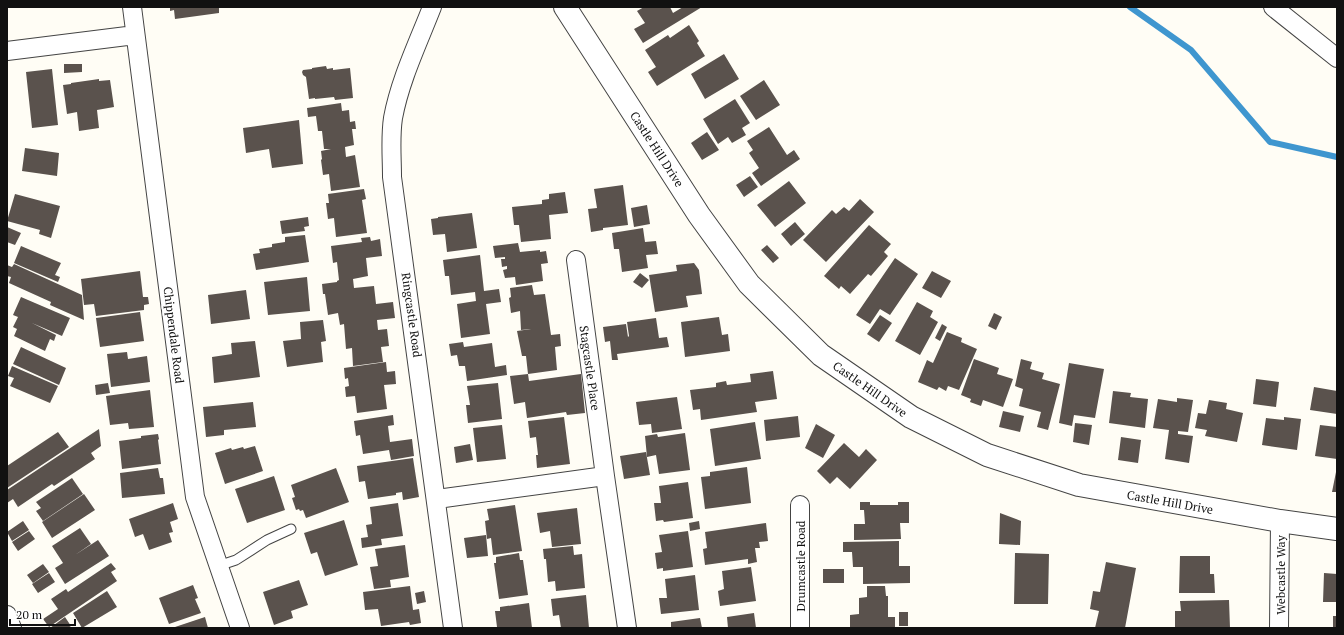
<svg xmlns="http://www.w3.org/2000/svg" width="1344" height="635" viewBox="0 0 1344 635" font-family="'PT Serif',serif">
<rect width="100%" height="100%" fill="#fffdf5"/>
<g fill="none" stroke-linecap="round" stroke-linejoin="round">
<!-- stream -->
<path stroke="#3f96cf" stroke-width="6" d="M1130 7 1191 50 1270 142 1337 157"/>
</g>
<!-- building -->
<path fill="#5a524d" d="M170 7H219V13L175 19 174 10 170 11Z
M644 7H670L673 13 683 7H702L643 43 634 29 645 23 637 11Z
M689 25 699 41 697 43 705 56 657 86 648 72 656 67 645 50 668 35 670 38Z
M724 54 739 79 705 99 691 74Z
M64 64H82V72L64 73Z
M326 66 327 69 333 68V70L350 68 353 98 335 100 334 97 315 99V98L309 99 306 77 303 75 302 72 303 70 312 69V68Z
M52 69 58 125 32 128 26 72Z
M99 79V81L110 80 114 107 97 110 99 128 79 131 77 112 67 114 63 85 71 84V83Z
M764 80 780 105 756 120 740 96Z
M735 99 750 123 742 128 746 135 732 143 728 137 718 144 703 119Z
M341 103 342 111 349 110 350 122 355 121 356 129H352L354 145 345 147 346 157 355 155 360 187 331 191 329 174 323 175 321 160 322 159 321 151 331 149H324L322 131H318L316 116 308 117 307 108Z
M299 120 303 164 272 168 269 149 246 153 243 128Z
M769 127 787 155 794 150 800 159 761 186 752 173 759 168 749 153 753 150 747 141Z
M707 132 719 150 702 160 691 143Z
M25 148 59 153 57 176 22 171Z
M750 176 758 187 744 197 736 185Z
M789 181 806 203 775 227 757 205Z
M623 185 628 225 603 228V230L591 232 588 209 597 208 594 189Z
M364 189 366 199 362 200 367 233 336 237 334 218 328 219 326 203H329L328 194Z
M565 192 568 213 549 215 551 239 521 242 519 225H514L512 207 542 204V200L549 199V194Z
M15 194 60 206 51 238 39 234 40 230 7 221Z
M860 199 874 212 826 262 803 240 832 210 836 214 844 207 849 211Z
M647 205 650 224 634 227 631 208Z
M472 213 477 248 447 252 445 234 433 235 431 219 438 218V217Z
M308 217 309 226 304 227 305 231 282 234 280 221Z
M795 222 805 234 791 246 781 234Z
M869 225 891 244 884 252 888 256 871 276 868 274 850 294 841 286 839 289 824 276Z
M7 227 21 233 15 245 7 242Z
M643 228 645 242 656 241 658 254 646 255 648 268 622 272 619 249H614L612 233Z
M305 235 309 262 256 270 253 254 260 253 259 249 272 247V244L285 242V237Z
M370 237 371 241 380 239 382 256 366 258 368 276 353 279 354 288 374 286 376 304 393 302 395 318 377 320 378 330 387 329 389 346 381 347 383 362 353 366 352 348 346 349 344 324 340 325 338 313 328 315 325 294H323L322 284 337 282V281L339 280 337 262 333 263 331 246 362 242 361 238Z
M518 243 520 252 540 250V252L546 251 548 263 541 264 543 281 516 285 515 277 505 278 503 270 507 269V266L502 267 501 259H505V257L495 258 493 246Z
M767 245 779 258 773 263 761 250Z
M21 246 61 263 55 275 60 277 58 282 14 263Z
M480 255 484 291 499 289 501 302 486 304 490 334 461 338 457 304 476 301 475 292 451 295 449 276H445L443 260Z
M895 258 918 274 890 315 880 309 870 324 856 315Z
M694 263 699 270 702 294 686 296 688 307 655 312 649 275 677 271 676 265Z
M14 264 82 295 84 320 50 305 51 302 9 283 11 277 7 276V265L12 267Z
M140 271 143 297H148L149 304 144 305V310L96 316 94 304 84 305 81 279Z
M932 271 951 281 941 298 922 288Z
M640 273 649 280 642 288 633 282Z
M307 277 310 311 268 315 264 282Z
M532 285 534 295 545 294 551 335 560 334 561 346 555 347 557 370 528 374 526 356H522L517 331 531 329 521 330 520 311 511 313 509 298 511 297 510 288Z
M246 290 250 319 211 324 208 295Z
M21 297 70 318 62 336 32 323 56 335 54 341 50 339 45 351 14 336 17 329 13 327 18 317 13 315Z
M917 302 933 311 930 317 938 322 920 355 895 341Z
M140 312 144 341 100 347 96 318Z
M994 313 1002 317 996 330 988 326Z
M880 315 892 323 879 342 867 334Z
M719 317 722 335 728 334 730 351 685 357 681 322Z
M656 318 659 338 667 337 669 347 617 354 618 360H612L610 341 605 342 603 327 626 324 628 337 629 336 627 322Z
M323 320 326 341 321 342 323 362 287 367 283 341 301 339 300 322Z
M942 324 947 327 940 341 935 338Z
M947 332 962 338 961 342 977 349 959 390 948 386 946 391 939 387 937 390 918 382 927 360 933 363Z
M255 341 260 377 214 383 212 357 232 354 231 343Z
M463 342 464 347 492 343 495 367 506 365 507 375 467 381 465 366H459L457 355 451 356 449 344Z
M21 347 66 368 59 385 13 364Z
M127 352 128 359 147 356 150 382 111 387 107 354Z
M974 359 999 368 997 374 1013 379 1003 407 983 400 981 406 970 402 971 399 961 395Z
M1021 359 1032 362 1030 369 1044 373 1042 379 1060 384 1048 430 1037 427 1041 412 1019 406 1023 389 1015 386Z
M386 362 387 372 395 371 396 384 384 385 387 409 357 413 355 396 346 397 345 387 349 386 348 378 345 379 344 368Z
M1069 363 1104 369 1095 418 1074 415 1072 426 1059 423Z
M12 366 58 386 50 403 10 386 14 378 8 376Z
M773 371 777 399 755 402 757 412 701 420 700 409 693 410 690 390 716 387V383L726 381 727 385 751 382 750 374Z
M528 374 529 381 581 374 585 413 567 415 566 412 527 418 525 402 514 404 510 376Z
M1256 379 1279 382 1276 407 1253 404Z
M108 383 110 393 96 395 95 385Z
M498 383 502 419 468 423 466 405H470L467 386Z
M1314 387 1337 391V414L1310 410Z
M150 390 154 427 129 429 128 423 110 425 106 396Z
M1113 391 1131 393 1130 397 1148 399 1145 428 1109 423Z
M677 397 682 429 652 433 651 424 639 425 636 402Z
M1177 398 1193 400 1188 432 1178 431V434L1193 436 1189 463 1165 459 1169 430 1153 428 1158 399 1177 402Z
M1209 400 1227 403 1226 409 1243 413 1237 442 1205 436 1207 430 1195 428 1198 413 1206 414Z
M253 402 256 427 224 430V435L206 437 203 407Z
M1003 411 1024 416 1020 432 999 427Z
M393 415 394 425 388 426 390 442 412 439 414 456 391 460 389 450 363 454 360 435 356 436 354 421Z
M798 416 800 437 766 441 764 420Z
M564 417 570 464 537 468 536 455H538L536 437 530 438 528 421Z
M1284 417 1301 419 1297 450 1262 445 1266 418 1284 420Z
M755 422 761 459 715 466 710 429Z
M1075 423 1092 425 1089 445 1073 442Z
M816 424 835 435 823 458 805 448Z
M502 425 506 459 477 462 473 428Z
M1320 425 1337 427V459L1315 456Z
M99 429 101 446 91 453 95 459 54 486 52 484 18 507 13 499 7 503V490Z
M58 432 69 447 7 488V466Z
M685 433 690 470 659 474 656 455 647 457 645 436 657 434 658 437Z
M158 434 159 439 158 440 161 464 122 469 119 441 141 438V436Z
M1121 437 1141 440 1138 463 1118 460Z
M844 443 859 457 866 449 877 460 850 489 837 477 830 484 817 471Z
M470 444 473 460 456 463 454 447Z
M255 446 263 471 225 484 215 453 231 448 232 450 243 447 244 449Z
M646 452 650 475 624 479 620 456Z
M413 458 419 497 403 500 402 492 396 493V495L368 499 365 481 359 482 357 466Z
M747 467 751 503 705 509 701 477 710 476V472Z
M158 468 160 478H163L165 494 122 498 120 473Z
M336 468 349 502 306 518 303 510 300 511 299 509 296 510 292 498 295 497 291 485Z
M1336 472H1337V492H1332Z
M274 476 285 510 247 523 235 489Z
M72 478 83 494 43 521 36 511 41 508 36 502Z
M688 482 693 518 664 522 663 520 656 521 654 503H661L659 486Z
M84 494 95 510 52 538 42 522Z
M860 502H870V505H898V502H909V523H900L901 539 854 540V524H865L864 510H860Z
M173 503 178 519 170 522 173 532 169 533 172 542 149 550 143 534 135 537 129 519Z
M398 503 403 536 381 539 382 545 362 548 361 538 368 537 366 525 372 524 370 507Z
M515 505 522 551 493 555 491 538 487 539 485 521 489 520 487 509Z
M577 508 581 544 552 547 550 531 540 533 537 513Z
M1000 513 1021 521 1020 545 999 544Z
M344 520 358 565 325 576 317 552 311 554 304 533Z
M23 521 29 530 12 541 7 532Z
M699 521 700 529 690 531 689 523Z
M766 523 768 541 759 542 760 548H755L757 562 748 564V559L705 565 703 549 707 548 705 532Z
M80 528 91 544 75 555 98 540 109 556 65 584 55 568 63 563 52 546Z
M29 531 35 539 18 551 12 542Z
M688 531 693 567 663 571V568L657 569 655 553 662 552 659 535Z
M486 535 488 556 467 558 464 538Z
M899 541V566H910V583L863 584V567H853L852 552H843V542Z
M405 545 409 577 390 580 391 587 374 589 370 567 378 566 375 549Z
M573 546 574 555 582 554 585 588 556 591 555 581 548 582 546 559H544L543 549Z
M519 553 520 560H523L528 595 499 599 494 563H496V557Z
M1015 553 1049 554 1048 604H1014Z
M1180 556H1210V574H1214L1215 593H1179Z
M1106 562 1136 568 1125 628H1095L1099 611 1090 609 1093 591 1100 592Z
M111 563 116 569 111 572 117 581 49 627 43 619 58 609 51 599 66 589 68 592Z
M43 564 49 572 33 583 27 575Z
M751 567 756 601 720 606 718 591 724 589 722 571Z
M823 569H844V583H823Z
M49 573 55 582 38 593 32 584Z
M1324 573 1337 574V602H1323Z
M695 575 699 610 661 614 659 598H667L665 579Z
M299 580 308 605 291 611 293 618 274 625 263 592Z
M193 585 198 598 195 599 201 613 169 624 159 598Z
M410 586 413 610 419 609 421 623 410 625 409 622 381 626 378 609 365 610 363 592Z
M867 586H885L886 596H888V617H895V627L850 628V615L859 614V598L867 597Z
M107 591 117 607 82 628 73 613Z
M424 591 426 602 417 604 415 593Z
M586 595 589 628H561L559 615 553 616 551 599Z
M1229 600 1230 628H1175V611H1181L1180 601Z
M529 603 532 628 497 627 495 611H500V607Z
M899 612H908V626H899Z
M754 613 756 628H728L727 617Z
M1333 616H1337V628H1333Z
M65 617 71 626 68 628H50Z
M205 617 208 628H172Z
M700 618 702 628H671V622Z"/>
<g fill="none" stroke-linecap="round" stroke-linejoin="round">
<!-- service casing -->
<g stroke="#444" stroke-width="11">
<path id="service" d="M218 566 236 560 267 540 291 529"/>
</g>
<!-- minor casing -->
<g stroke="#444" stroke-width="20">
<path id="minor" d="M132 7 195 497 240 628
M432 7C418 43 400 80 393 118 390 138 392 157 392 177L453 628
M1273 7 1337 58
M7 51 135 35
M576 260 605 476 627 628
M437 499 605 476
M7 615 12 628
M800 628V505
M1279 628 1280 521"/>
</g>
<!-- tertiary casing -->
<g stroke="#444" stroke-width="24">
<path id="tertiary" d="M565 7 699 215 749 284 821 355 911 417 987 455 1079 485 1280 521 1337 529"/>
</g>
<!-- service -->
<use href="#service" stroke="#fff" stroke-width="9"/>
<!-- minor -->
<use href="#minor" stroke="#fff" stroke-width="18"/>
<!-- tertiary -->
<use href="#tertiary" stroke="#fff" stroke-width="22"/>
</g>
<g text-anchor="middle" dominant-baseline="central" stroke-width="4" stroke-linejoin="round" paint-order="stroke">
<!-- street labels -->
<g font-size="12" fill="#111" stroke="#fff">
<text transform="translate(657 149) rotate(57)">Castle Hill Drive</text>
<text transform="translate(412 315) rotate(82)">Ringcastle Road</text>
<text transform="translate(174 335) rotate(83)">Chippendale Road</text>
<text transform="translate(590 368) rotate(82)">Stagcastle Place</text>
<text transform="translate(870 389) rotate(35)">Castle Hill Drive</text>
<text transform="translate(1170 502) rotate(10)">Castle Hill Drive</text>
<text transform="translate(800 566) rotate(-90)">Drumcastle Road</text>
<text transform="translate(1280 575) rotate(-90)">Webcastle Way</text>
</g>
</g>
<!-- border -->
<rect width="1344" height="635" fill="none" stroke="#111111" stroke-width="16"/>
<!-- scale -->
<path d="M10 619v6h65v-6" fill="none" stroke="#111111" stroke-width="2"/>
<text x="16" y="619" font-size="12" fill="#111111" stroke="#ffffff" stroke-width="3" paint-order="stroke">20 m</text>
</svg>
